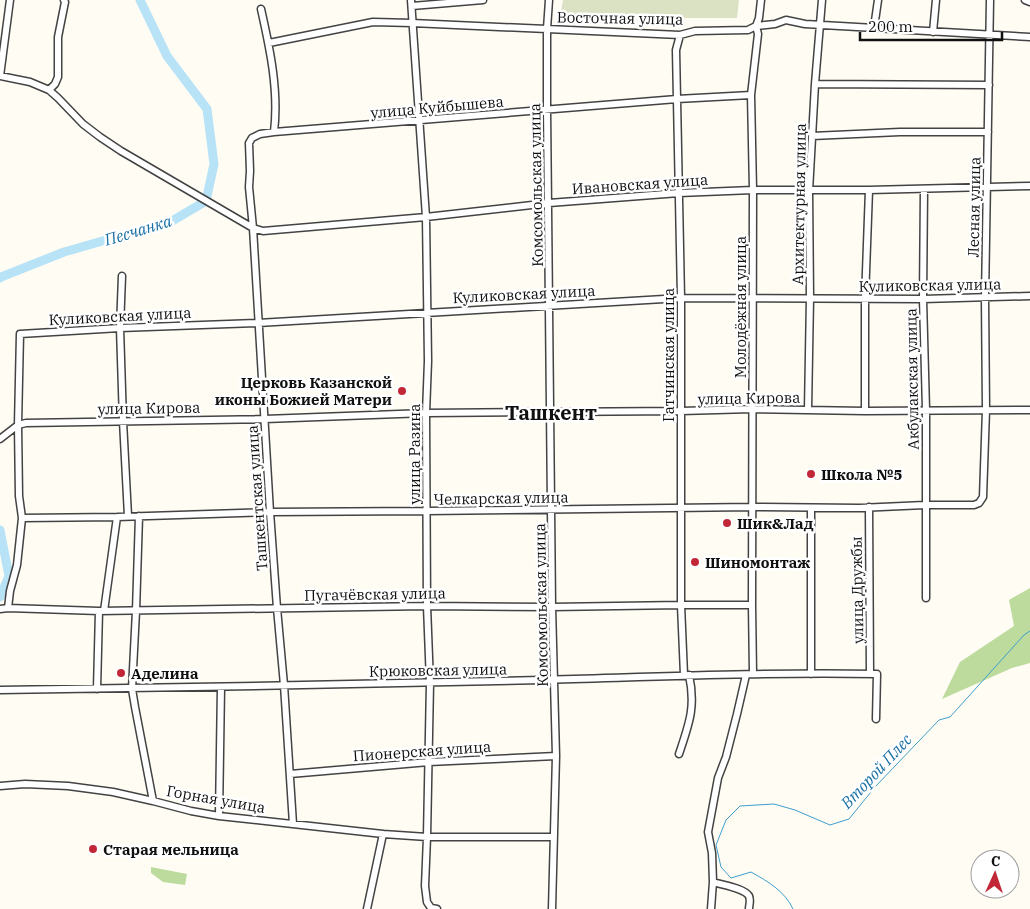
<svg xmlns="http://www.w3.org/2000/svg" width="1030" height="909" viewBox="0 0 1030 909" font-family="'IBM Plex Serif',serif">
<rect width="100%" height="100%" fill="#fffcf4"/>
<!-- forest -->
<path fill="#bcdb9c" d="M1030 588V663L1012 668 942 699 960 662 1014 626 1009 600Z
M151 867 187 874 185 885 163 882 151 873Z"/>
<!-- cemetery -->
<path fill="#dae2c3" d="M563 0H739L737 18H560Z"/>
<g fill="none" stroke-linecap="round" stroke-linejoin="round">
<!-- stream -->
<path stroke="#3f9ece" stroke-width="1" d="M793 909C785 891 767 881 751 872L731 878 721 867 716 845 726 820 740 806 774 804 795 810 830 825 849 819 875 787 939 720 950 717 1024 635 1030 631"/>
<!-- river -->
<path stroke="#b8e3f7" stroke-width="9" d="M0 278 1 277 64 252 172 221 206 201 214 164 207 109 167 56 140 0
M0 530 9 576 0 597"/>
<!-- minor casing -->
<g stroke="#434343" stroke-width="9">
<path id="minor" d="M411 0 426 217 428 361 426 413 427 606 430 683 427 837 425 886 427 902 431 908 437 909
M549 0 547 29V110L552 607 556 756 552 909
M1025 0 1030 2
M412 6 483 0
M261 9C270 49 279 91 274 132L260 134 252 138 249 143 250 171 249 187 253 228 270 512 277 608 284 685 293 824
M874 28 878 0
M933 32 936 0
M680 35 676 50 681 298V605L684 675
M269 43 373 22 412 23 680 35 695 31 748 30 756 26 775 24 786 20 805 24 1030 37
M0 76 30 82 49 90 58 98 83 124 100 137 121 151 253 228 263 231 426 217 549 203 679 193 753 190H869L1030 186
M0 76 10 0
M815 84 989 85
M49 90 55 84 58 77V37L65 2 64 0
M274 132 677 99 751 95
M812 136 900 132H988
M924 189 923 299 926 410V598
M122 276 120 328 123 421 128 516
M808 410 810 298 809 191 815 84 822 0
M865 411V299L869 190
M0 439 18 425 26 423 265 419 426 413 681 411 752 409 865 411 1030 410
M869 507 870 674
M811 508V674
M139 516 136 611 132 689 135 707 153 801
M22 518 117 517 270 512 426 511 752 507 859 508 925 505H974L979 503 983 497 986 410 985 298 990 0
M8 608 10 591 17 565 22 518 19 496 18 425 20 334 120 328 258 323 681 298 923 299 1030 296
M0 609 8 608 99 611 427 606 552 607 681 605H752
M104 611 117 517
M753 674 752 605 753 190 751 95 758 34 756 26 759 18 761 0
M97 689 99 611
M0 690C181 688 361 684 542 680 654 677 765 672 877 674L876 719
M679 754C689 724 696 707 689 675
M290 774 429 762 556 756
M0 786 25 784 68 786 113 792 153 801 191 811 219 816 383 834 427 837H554
M219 816 221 687
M713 882C722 885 744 888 749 896 751 901 749 905 749 909
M367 909 383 834
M711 909 713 882 712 853 708 832 718 778 726 757 737 714 746 675"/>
</g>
<!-- minor -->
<use href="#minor" stroke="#fff" stroke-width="6"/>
</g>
<!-- markers -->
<g fill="#c22738" stroke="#fff" stroke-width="2">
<circle cx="402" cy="391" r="5"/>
<circle cx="811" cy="474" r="5"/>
<circle cx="727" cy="523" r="5"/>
<circle cx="695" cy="562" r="5"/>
<circle cx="121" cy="673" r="5"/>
<circle cx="93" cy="849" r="5"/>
</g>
<g text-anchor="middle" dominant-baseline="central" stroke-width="5" stroke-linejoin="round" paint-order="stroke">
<!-- street labels -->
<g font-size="15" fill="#101010" stroke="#fff">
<text transform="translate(620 18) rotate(1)">Восточная улица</text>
<text transform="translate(437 107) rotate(-5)">улица Куйбышева</text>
<text transform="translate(640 184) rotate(-4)">Ивановская улица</text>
<text transform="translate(536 185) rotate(-91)">Комсомольская улица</text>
<text transform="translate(799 204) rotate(-89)">Архитектурная улица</text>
<text transform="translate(974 207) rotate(-89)">Лесная улица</text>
<text transform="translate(930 285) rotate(-1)">Куликовская улица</text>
<text transform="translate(524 294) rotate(-3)">Куликовская улица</text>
<text transform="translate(740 307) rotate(-90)">Молодёжная улица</text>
<text transform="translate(120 316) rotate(-3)">Куликовская улица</text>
<text transform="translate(668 355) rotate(-90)">Гатчинская улица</text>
<text transform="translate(912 379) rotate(-91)">Акбулакская улица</text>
<text transform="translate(749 398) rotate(-1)">улица Кирова</text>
<text transform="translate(149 408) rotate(-1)">улица Кирова</text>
<text transform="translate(414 454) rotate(-90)">улица Разина</text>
<text transform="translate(257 498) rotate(-94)">Ташкентская улица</text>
<text transform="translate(501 498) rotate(-1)">Челкарская улица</text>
<text transform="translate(857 590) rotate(-91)">улица Дружбы</text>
<text transform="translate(375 594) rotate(-1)">Пугачёвская улица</text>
<text transform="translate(541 605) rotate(-91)">Комсомольская улица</text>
<text transform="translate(438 670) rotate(-1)">Крюковская улица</text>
<text transform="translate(422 751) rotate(-4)">Пионерская улица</text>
<text transform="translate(216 799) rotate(10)">Горная улица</text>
</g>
<!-- poi labels -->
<g font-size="15" font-weight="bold" fill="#101010" stroke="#fff" text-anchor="start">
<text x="392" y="382" text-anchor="end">Церковь Казанской<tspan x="392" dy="17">иконы Божией Матери</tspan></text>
<text x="821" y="474">Школа №5</text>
<text x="737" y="523">Шик&amp;Лад</text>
<text x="705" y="562">Шиномонтаж</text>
<text x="131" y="673">Аделина</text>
<text x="103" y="849">Старая мельница</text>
</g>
<!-- water labels -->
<g font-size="16" font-style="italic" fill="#186fa4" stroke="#fff">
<text transform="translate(138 230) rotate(-17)">Песчанка</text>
<text transform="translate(876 771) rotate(-47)">Второй Плес</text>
</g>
<!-- district labels -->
<g font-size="20" font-weight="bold" fill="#101010" stroke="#fff">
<text x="551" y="412">Ташкент</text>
</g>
</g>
<!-- north arrow -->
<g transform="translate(995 874) rotate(3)"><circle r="24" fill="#ffffff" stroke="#9f9f9f"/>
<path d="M0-4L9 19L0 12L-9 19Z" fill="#c22738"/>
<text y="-8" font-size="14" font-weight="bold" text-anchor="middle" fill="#101010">С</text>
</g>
<!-- scale -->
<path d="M860 32v8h142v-8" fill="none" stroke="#101010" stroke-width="2.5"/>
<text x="868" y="32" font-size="15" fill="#101010" stroke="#ffffff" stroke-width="4" paint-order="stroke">200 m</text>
</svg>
